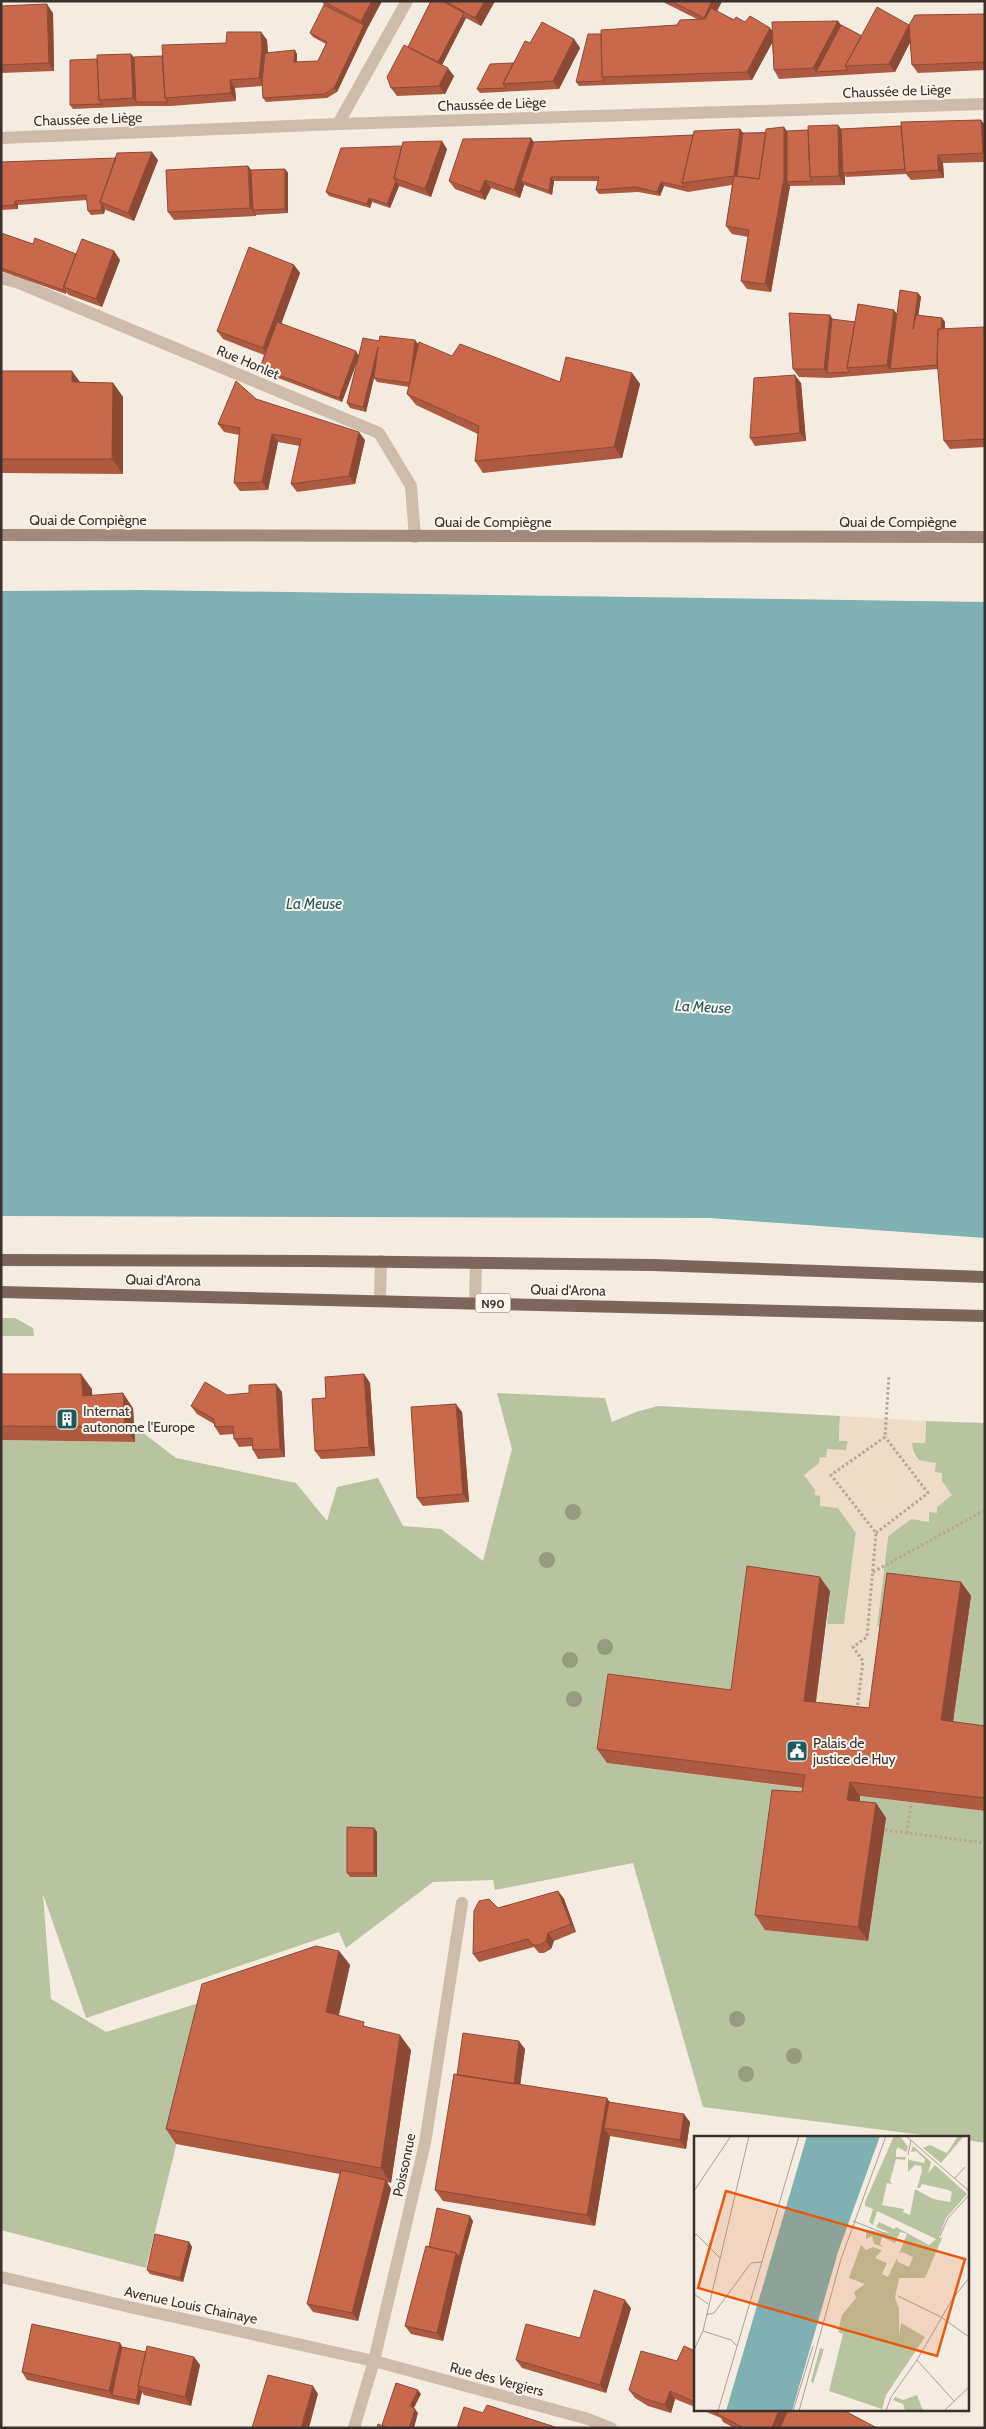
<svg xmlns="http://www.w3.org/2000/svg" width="986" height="2429" viewBox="0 0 986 2429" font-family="Cabin,sans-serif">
<rect width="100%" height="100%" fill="#f4ebe1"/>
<!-- green -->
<path fill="#b8c4a0" d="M1 1318H15L33 1328 34 1336H1Z
M497 1393 605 1398 612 1422 636 1412 658 1406 840 1416 839 1441H848L846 1450 826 1458 820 1496 838 1508 856 1532 844 1625 827 1624 830 1591 741 1705 608 1763 816 1790 868 1941 886 1818 858 1815 860 1796 985 1811V2143L967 2140V2138H946L703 2107 633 1863 495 1890 493 1880 433 1882 346 1948 339 1932 86 2018 43 1894 51 1999 106 2032 212 1999 146 2268 1 2230V1440L134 1442V1426L176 1458 296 1483 327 1521 337 1487 378 1478 403 1526 441 1529 483 1561 512 1449Z
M926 1421 985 1423V1739L951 1735 892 1628 877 1626 888 1536 911 1519 929 1512 935 1472C923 1464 913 1459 912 1443H925Z"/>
<!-- plaza -->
<path fill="#ecdcc8" d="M840 1416 926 1421 925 1443H912L913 1454 918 1460 936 1463 935 1472 942 1473V1481L952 1495 937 1507V1513L929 1512V1522L911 1519 888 1536 877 1626 892 1628 879 1723 814 1715 827 1624H844L856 1533 838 1508 820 1506V1496L815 1495V1490L804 1475 819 1463 820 1457 826 1458 827 1449 846 1450 848 1441H839Z"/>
<!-- water -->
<path fill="#7fb0b2" d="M141 590 985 602V1238L710 1218 1 1216V591Z"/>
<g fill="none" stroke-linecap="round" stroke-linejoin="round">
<!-- path -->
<path stroke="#b9a596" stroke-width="3" stroke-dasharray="2.5 2.5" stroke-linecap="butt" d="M876 1533 928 1493 885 1437
M873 1572 985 1510
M857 1710 863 1661 853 1647 867 1637 876 1533 831 1475 885 1437 889 1375
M885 1830 985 1843
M907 1833 911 1803"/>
<!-- service -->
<path stroke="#cdbbac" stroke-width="12" d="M380 1301 381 1261
M475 1303 476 1263"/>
<!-- minor -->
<path stroke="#cdbbac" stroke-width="12" d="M338 124 407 1
M1 278 19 283 379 433 411 486 415 537
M1 2277 134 2308 374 2361 588 2419 611 2428
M354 2428 374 2361 425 2143 462 1903"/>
<!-- tertiary -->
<path stroke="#cdbbac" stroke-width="12" d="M1 138 338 124 985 104"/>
<!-- secondary -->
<path stroke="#a18a7d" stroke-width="12" d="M1 535 985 537"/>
<!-- primary -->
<path stroke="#7d675c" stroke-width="12" d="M1 1260 315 1261 654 1265 985 1277
M1 1292 985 1316"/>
</g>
<!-- trees -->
<g fill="#969b7f">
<circle cx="573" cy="1512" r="8"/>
<circle cx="547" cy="1560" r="8"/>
<circle cx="605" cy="1647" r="8"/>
<circle cx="570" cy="1660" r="8"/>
<circle cx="574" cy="1699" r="8"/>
<circle cx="737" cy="2019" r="8"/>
<circle cx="794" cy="2056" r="8"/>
<circle cx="746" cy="2074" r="8"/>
</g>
<!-- wall -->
<path fill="#ac5a40" d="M322 1H382L367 29 337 92 327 98 266 102 263 98 262 86 235 88 236 101 171 106H139L73 109 70 105 97 59 131 54 134 57 162 56 226 43 261 32 267 40 268 53 297 54V62L318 61 326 44 313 37 310 33 324 5Z
M431 1H495L481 26 466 18 442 65 454 76 445 94 397 96 391 88 408 47Z
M661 1H722L717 11 734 20 745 22 772 30 838 21 841 25 862 36 909 25 985 14V70L918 73 912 65 910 42 895 72 779 79 774 70 772 42 752 80 579 86 576 82 601 34 677 25 697 19Z
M1 6 53 13 54 71 1 73Z
M574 39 580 48 559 89 480 93 477 89 513 63 530 43Z
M981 120 984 124H985V162L943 163 944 178 911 180 906 174 846 177 845 175V185L790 186 771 292 747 289 741 281 748 237 732 234 726 226 732 185 688 192 664 186 660 196 638 192 599 194 596 190 598 181H554L552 195 524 185 520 198 491 188 485 200 455 189 449 181 534 142 693 135 740 129 743 133 808 130 838 125 841 129 901 126Z
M447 149 431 197 399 186 390 208 372 202 370 208 329 196 326 192Z
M158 160 134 221 106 210 105 209 104 214 91 215 88 211 87 200 18 205V209L1 210V162Z
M248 166 251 170 285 169 288 173V213L256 215V216L174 220 168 212Z
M1 233 33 244 76 254 114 251 120 260 102 307 69 295 66 292V294L1 271Z
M294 265 300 273 281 323 359 356 379 341 415 340 418 344 417 351 452 356 560 382 632 373 640 384 622 458 483 473 475 461 478 434 416 405 407 394 409 387 377 382 374 378 375 374 366 412 350 408 347 403 359 357 342 402 262 372 260 368 264 355 223 339 217 331Z
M918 293 921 297 918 315 942 318 945 322V329L985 328V447L950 449 944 441 938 369 853 376 830 378 799 377 793 369 830 315 833 320 855 322 897 314Z
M1 371 80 382 113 383 123 397V474L1 473Z
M801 383 806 441 755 446 750 438Z
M256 399 365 440 355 484 297 492 291 484 300 446 278 442 268 490 240 491 234 483 239 435 224 432 218 424Z
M1 1374 92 1389V1395L133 1408 135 1442 1 1440Z
M364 1374 370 1383 375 1456 321 1459 315 1451Z
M282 1392 285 1457 258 1459 253 1450 252 1446 239 1447 234 1439V1434L220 1435 215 1427 214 1424 197 1414 191 1406 227 1395Z
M462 1412 469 1502 423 1506 417 1498Z
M961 1582 971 1596 953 1722 985 1726V1811L860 1796V1801L876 1803 886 1818 868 1941 765 1930 755 1915 802 1792 803 1788 607 1763 597 1749 731 1690 830 1591 816 1702 869 1708Z
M374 1828 377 1832V1877H350L347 1873Z
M558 1891 564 1899 576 1932 554 1941 551 1949 544 1953H539L534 1947 479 1962 473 1954 498 1908Z
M339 1951 350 1965 339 2015 368 2027 411 2050 391 2183 387 2182 391 2189 358 2321 313 2312 307 2304 340 2174 176 2144 166 2129Z
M525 2049 520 2085 607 2098 609 2102 690 2122 686 2149 610 2136 595 2226 443 2201 435 2190 457 2075Z
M473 2221 462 2261 443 2341 411 2334 405 2326 429 2247Z
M189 2242 192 2247 183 2282 150 2274 147 2270Z
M631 2308 606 2393 522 2368 516 2360 580 2338Z
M120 2343 122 2347 146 2352 194 2357 200 2365 191 2406 144 2395 142 2392 139 2405 27 2380 22 2372Z
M695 2351V2407L675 2399 671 2413 648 2406 635 2398 629 2390Z
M702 2410H788L877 2428H734L723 2422 721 2418Z"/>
<!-- shaded-wall -->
<path fill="#8c4a34" d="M372 1H382L367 29 337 92 334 88 364 25 361 21Z
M485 1H495L481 26 475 18Z
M712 1H722L710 26 704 18Z
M47 4 53 13 54 71 49 63Z
M462 16 466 18 440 69 437 64Z
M838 21 844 29 816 72 813 68Z
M909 25 915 33 895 72 889 64Z
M770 28 776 36 752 80 747 72Z
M261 32 267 40 268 57 265 86 259 78Z
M574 39 580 48 559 89 553 81Z
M295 50 297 54V66L294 62Z
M131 54 137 62 136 102 133 98Z
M448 68 454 76 445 94 439 86Z
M230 80 235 88 236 101 231 93Z
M981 120 985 125V156L983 153Z
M838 125 844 133 843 173 845 175V185L839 176Z
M784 127 790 135 787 182 790 186 771 292 765 284Z
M740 129 746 137 736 180 734 176Z
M531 138 537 146 521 181 524 185 520 198 514 190Z
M442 141 447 149 431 197 425 189Z
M152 152 158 160 134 221 128 213Z
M938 155 943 163 944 178 938 170Z
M248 166 254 174 253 210 256 215V216L250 208Z
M285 169 288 173V213L285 209Z
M551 177 554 181 552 195 549 191Z
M485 180 491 188 485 200 480 192Z
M396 181 399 186 390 208 387 204Z
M661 182 664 186 660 196 657 192Z
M369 198 372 202 370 208 367 204Z
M15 201 18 205V209L15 205Z
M102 205 105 209 104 214 101 210Z
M114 251 120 260 102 307 96 299Z
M294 265 300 273 269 357 263 348Z
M63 288 66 292V294L63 290Z
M918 293 921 297 916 333 913 329Z
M894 310 900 318 890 369 887 365Z
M830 315 835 323 827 373 824 369Z
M942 318 945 322 943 369 940 364Z
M415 340 418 344 413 387 410 383Z
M378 347 380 351 366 412 363 407Z
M356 351 359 356 342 402 339 398Z
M72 371 83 386 72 382Z
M632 373 640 384 622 458 614 447Z
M795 375 801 383 806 441 800 433Z
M113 383 123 397V474L112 459Z
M359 432 365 440 355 484 349 476Z
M272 434 278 442 268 490 262 482Z
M81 1374 92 1389 93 1411 83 1396Z
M364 1374 370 1383 375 1456 369 1447Z
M276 1384 282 1392 285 1457 280 1449Z
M123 1393 133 1408 135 1442 125 1427Z
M456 1404 462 1412 469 1502 463 1494Z
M820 1577 830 1591 814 1715 804 1701Z
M961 1582 971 1596 951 1735 941 1720Z
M850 1782 860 1796 858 1815 847 1800Z
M876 1803 886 1818 868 1941 858 1927Z
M374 1828 377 1832V1877L374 1873Z
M558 1891 564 1899 576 1932 571 1924Z
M548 1933 554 1941 551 1949 546 1941Z
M339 1951 350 1965 336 2027 326 2012Z
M400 2035 411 2050 391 2183 381 2168Z
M519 2041 525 2049 519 2094 513 2086Z
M607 2098 615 2110 604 2128 610 2136 595 2226 587 2215Z
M684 2114 690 2122 686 2149 680 2140Z
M386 2180 391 2189 358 2321 352 2313Z
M470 2216 473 2221 462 2261 459 2257Z
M189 2242 192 2247 183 2282 180 2278Z
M456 2253 462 2261 443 2341 437 2333Z
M625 2300 631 2308 606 2393 600 2385Z
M120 2343 125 2352 112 2395 109 2391Z
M194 2357 200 2365 191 2406 185 2397Z
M313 2386 318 2394 309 2428H301Z
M139 2388 142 2392 139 2405 136 2400Z
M418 2390 421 2394 413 2410 410 2406Z
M670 2391 675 2399 671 2413 665 2405Z
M415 2409 418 2413 414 2428H409Z
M779 2410H788L781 2428H772Z"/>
<!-- building -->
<path fill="#c8694b" stroke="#8c4a34" d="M322 1H372L361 21Z
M431 1H442L464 13 438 62 408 47Z
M445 1H485L475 18Z
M671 1H712L704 18Z
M47 4 49 63 1 65V6Z
M324 5 364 25 334 88 324 94 263 98 262 82 265 53 295 50 294 62 318 61 327 42 310 33Z
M877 7 909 25 889 64 845 66Z
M711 8 734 20 736 17 745 22 750 16 770 28 747 72 602 77 601 30 677 25 680 20 705 19Z
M985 14V62L912 65 909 25 915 15Z
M838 21 813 68 774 70 772 22Z
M542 22 574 39 553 81 503 84 525 41 530 43Z
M841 25 862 36 845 66 848 70 816 72Z
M227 32H261L262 49 259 78 230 80 231 93 165 98 162 45 226 43Z
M588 34H601L602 77 605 81 576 82Z
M404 45 448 68 439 86 391 88 387 77Z
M131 54 133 98 99 100 97 55Z
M162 56 165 98 168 102H136L134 57Z
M97 59 99 100 102 104 70 105V60Z
M513 63 503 84 506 88 477 89 490 64Z
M981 120 983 153 938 155V170L905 172 901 122Z
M838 125 839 176 810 177 808 126Z
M901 126 905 169 843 173 841 129Z
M784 127V178L765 284 741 281 749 230 726 226 734 176 682 183 694 131 740 129 734 176 759 179 766 129Z
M808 130 810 177 812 181 787 182V131Z
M743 133H766L759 179 737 176Z
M693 135 682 183 685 187 661 182 657 192 635 187 596 190 599 177H551L549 191 521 181 534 142Z
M531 138 514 190 485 180 480 192 449 181 463 139Z
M442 141 425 189 394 178 403 142Z
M402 146 394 178 396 181 387 204 369 198 367 204 326 192 341 148Z
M152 152 128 213 100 202 117 153Z
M116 158 100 202 102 205 101 210 88 211 86 195 15 201V205L1 206V162Z
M248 166 250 208 168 212 166 170Z
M285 169V209L253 210 251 170Z
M1 233 33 244 35 238 76 254 63 290 1 268Z
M82 239 114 251 96 299 63 287Z
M249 247 294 265 263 348 217 331Z
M900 290 918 293 913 329 916 315 942 318 941 329H938L937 365 890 369Z
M858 304 894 310 887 365 847 368Z
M789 313 830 315 824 369H793Z
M832 319 855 322 847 368 850 372 827 373Z
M277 322 356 351 339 398 260 368Z
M984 327 985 343V439L944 441 937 360 938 329Z
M380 336 415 340 410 383 374 378 378 347 363 407 347 403 363 338 379 341Z
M419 342 452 356 460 344 560 382 566 357 632 373 614 447 475 461 479 426 407 394Z
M1 371H72V382L113 383 112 459H1Z
M795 375 800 433 750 438 754 378Z
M236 381 256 399 359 432 349 476 291 484 301 439 272 434 262 482 234 483 240 428 218 424Z
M1 1374H81L83 1396 123 1393 125 1427 1 1426Z
M364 1374 369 1447 315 1451 312 1399 326 1398 325 1377Z
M205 1382 227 1395 249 1393V1385L276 1384 280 1449 253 1450 252 1438 234 1439 233 1426 215 1427 214 1419 191 1406Z
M456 1404 463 1494 417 1498 411 1407Z
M747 1566 820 1577 804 1701 869 1708 887 1573 961 1582 941 1720 985 1726V1798L850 1782 847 1800 876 1803 858 1927 755 1915 772 1790 802 1792 805 1775 597 1749 608 1674 731 1690Z
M347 1827 374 1828V1873H347Z
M558 1891 571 1924 548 1933 546 1941 539 1945H533L528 1939 473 1954 474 1911 479 1901 489 1899 498 1908Z
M316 1946 339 1951 326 2012 364 2022 363 2026 400 2035 381 2168 166 2129 202 1984Z
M463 2033 519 2041 514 2084 457 2075Z
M454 2074 607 2098 587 2215 435 2190Z
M609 2102 684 2114 680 2140 604 2128Z
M341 2170 386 2180 352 2313 307 2304Z
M437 2208 470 2216 459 2257 456 2253 429 2247Z
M155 2234 189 2242 180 2278 147 2270Z
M426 2246 456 2253 437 2333 405 2326Z
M594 2290 625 2300 600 2385 516 2360 526 2324 580 2338Z
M32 2324 120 2343 109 2391 22 2372Z
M147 2346 194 2357 185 2397 138 2386Z
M684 2346 695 2351V2402L670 2391 665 2405 643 2398 629 2390 641 2351 677 2361Z
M122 2347 146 2352 138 2386 139 2388 136 2400 112 2395Z
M268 2375 313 2386 301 2428H252Z
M396 2383 418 2390 410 2406 415 2409 409 2428H388L382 2425Z
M487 2405 558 2428H457L464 2407 483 2413Z
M719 2410H779L772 2428H744L717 2414Z
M788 2410H843L877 2428H780Z
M378 2424 388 2428H377Z"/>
<!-- icons -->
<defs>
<g id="building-square" transform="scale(1.125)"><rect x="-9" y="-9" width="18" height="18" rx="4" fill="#1f5a5e" stroke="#fbf5ee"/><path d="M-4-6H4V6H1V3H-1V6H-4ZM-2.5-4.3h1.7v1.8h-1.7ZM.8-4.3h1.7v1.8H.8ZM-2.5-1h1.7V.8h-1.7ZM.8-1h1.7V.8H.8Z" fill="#fff"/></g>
<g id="civic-square" transform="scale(1.125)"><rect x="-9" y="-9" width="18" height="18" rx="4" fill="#1f5a5e" stroke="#fbf5ee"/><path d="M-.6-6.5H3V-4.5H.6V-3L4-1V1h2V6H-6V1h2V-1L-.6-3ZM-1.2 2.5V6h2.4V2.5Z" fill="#fff"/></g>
</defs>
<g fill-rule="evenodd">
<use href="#building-square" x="67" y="1419"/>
<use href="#civic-square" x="797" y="1751"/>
</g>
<g text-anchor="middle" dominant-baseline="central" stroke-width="4" stroke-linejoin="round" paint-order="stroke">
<!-- shield labels -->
<rect fill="#fbf5ee" stroke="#756b66" stroke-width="1" x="475.5" y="1293.5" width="35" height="19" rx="4"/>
<g font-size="12" font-weight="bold" fill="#3b302b">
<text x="493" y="1303">N90</text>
</g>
<!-- street labels -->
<g font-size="14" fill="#3b302b" stroke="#fbf5ee">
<text transform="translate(897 91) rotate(-2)">Chaussée de Liège</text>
<text transform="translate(492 104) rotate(-2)">Chaussée de Liège</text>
<text transform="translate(88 119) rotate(-2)">Chaussée de Liège</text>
<text transform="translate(248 362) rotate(23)">Rue Honlet</text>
<text x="88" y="520">Quai de Compiègne</text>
<text x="493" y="522">Quai de Compiègne</text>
<text x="898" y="522">Quai de Compiègne</text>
<text transform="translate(163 1280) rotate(1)">Quai d'Arona</text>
<text transform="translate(568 1290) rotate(1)">Quai d'Arona</text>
<text transform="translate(404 2165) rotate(-78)">Poissonrue</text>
<text transform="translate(191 2305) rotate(12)">Avenue Louis Chainaye</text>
<text transform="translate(497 2379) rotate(15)">Rue des Vergiers</text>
</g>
<!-- poi labels -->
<g font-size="14" fill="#3b302b" stroke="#fbf5ee" text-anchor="start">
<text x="83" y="1411">Internat<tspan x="83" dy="16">autonome l'Europe</tspan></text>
<text x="813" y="1743">Palais de<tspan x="813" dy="16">justice de Huy</tspan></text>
</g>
<!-- water labels -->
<g font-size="15" font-style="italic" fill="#1f5a5e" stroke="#fbf5ee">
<text x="314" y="904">La Meuse</text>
<text transform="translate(703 1007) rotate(3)">La Meuse</text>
</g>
</g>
<!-- overview -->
<g transform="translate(694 2136)">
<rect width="275" height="275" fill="#f4ebe1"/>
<path d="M200 0H206L214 11 212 16 204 11 202 14V21H212L211 24 202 23 196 45 198 48 193 47 188 69 210 73 209 76 216 79 221 53 239 63 256 66 258 56 254 54 228 48 226 52H223L228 35 227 30 221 29 214 36V21L215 24 230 27 231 23 222 15 217 16 219 10 237 26 234 37 241 29 273 58 252 82 245 101 248 102 231 142H205L201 162 205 173V200L207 187 231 201 192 259 188 273 135 255 149 198 144 196 148 179 162 162 160 156 171 148 155 142 167 109 172 114 179 111 188 114 181 122 193 127 188 138 194 141 203 122 204 126 215 131 219 121 208 116 205 118 213 98 206 96 201 107 188 101 186 108 189 111 180 108 178 100 172 103V94L196 97 182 91 185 86 200 93 202 91 235 109 242 103 183 75 179 89 175 86 179 73 171 70V66ZM264 0H270L247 27 229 12 236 9 253 17ZM126 212 130 213 119 248 117 245ZM223 259 229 275H211L209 268 199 264 201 261 209 264Z" fill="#b8c4a0"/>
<path d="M113 0H186L144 116 98 275H32Z" fill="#7fb0b2"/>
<path fill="none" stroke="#aaa098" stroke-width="1" d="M212 0 275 55M214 19 217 4M260 43 271 31M0 55 37 0M159 85 195 99M246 100 254 82 275 59M0 101 2 98 26 122M0 158 14 168M204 160 247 181 275 201M12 179 20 177 57 127 68 126M9 195 37 204 43 210M0 214 9 195 55 0M223 224 260 265M24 275 105 0M99 275 119 210M105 275 147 123 192 0M192 275 197 261 223 224 259 162 275 142M250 275 275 251"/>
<path fill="#e8590c" fill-opacity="0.15" stroke="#e8590c" stroke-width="2.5" d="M32 55 271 123 243 220 4 152Z"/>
<rect width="275" height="275" fill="none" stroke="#3b302b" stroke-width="2.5"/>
</g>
<!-- border -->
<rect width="986" height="2429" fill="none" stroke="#3b302b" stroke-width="5"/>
</svg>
